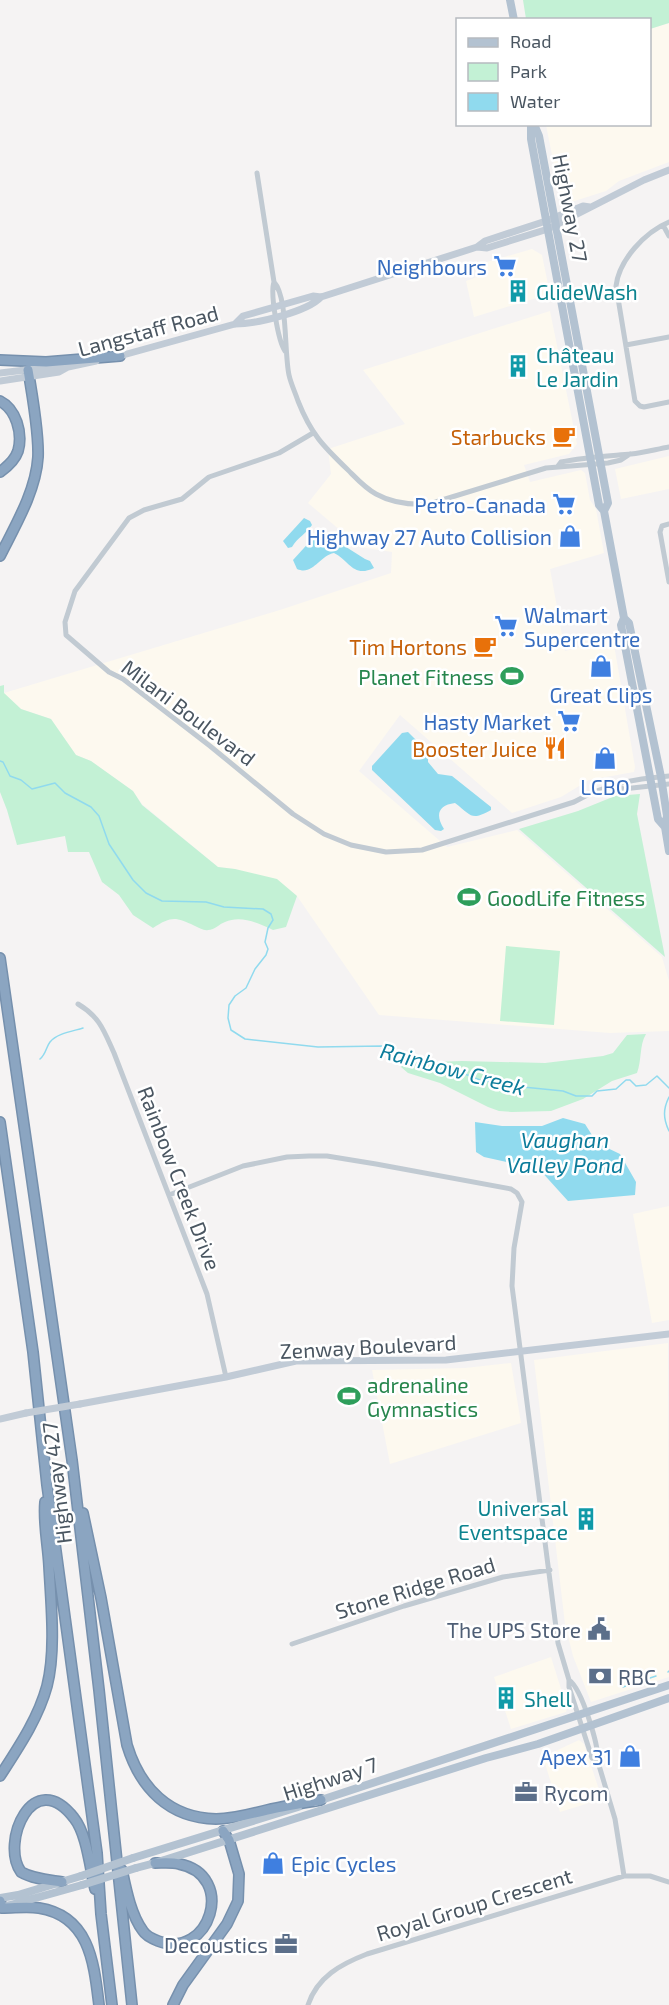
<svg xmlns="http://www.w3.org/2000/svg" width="669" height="2005" viewBox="0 0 669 2005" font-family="'Exo 2',sans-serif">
<rect width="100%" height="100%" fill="#f5f3f3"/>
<!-- commercial -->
<path fill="#fdf9ef" d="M669 23V162L619 181 606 191 562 205 546 125 650 124V29Z
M532 249 542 255 550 294 474 317 466 281 482 275 480 264Z
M550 311 577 444 569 454 524 465 530 482 581 470 585 473 590 500 596 509 604 553 550 569 565 651 613 639 635 767 634 772 589 780 561 797 512 813 400 715 359 771 447 847 517 830 662 957 669 981V1031L610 1033 379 1015 297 896 290 890 235 869 218 867 142 804 133 791 91 761 76 755 51 719 21 709 4 693 280 610 391 573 392 552 360 547 308 503 331 474 328 449 405 424 363 370Z
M669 456V489L621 499 615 469Z
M669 1206V1320L652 1323 633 1214Z
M668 1343 669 1677 591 1702 573 1656 565 1624 534 1360Z
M511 1363 521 1423 390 1464 372 1370 465 1368Z
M551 1657 567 1708 566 1712 511 1729 494 1677Z
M579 1740 584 1744 602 1799 560 1812 543 1757Z"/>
<!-- green -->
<path fill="#c3f1d5" d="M523 0H669V23L650 29V20L526 19Z
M4 685V693L21 709 51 719 76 755 91 761 133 791 142 805 218 867 235 869 277 879 297 896 286 927 273 930C258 923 241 915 225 922 219 924 215 930 208 930 204 931 200 928 195 926 175 917 172 916 153 928L133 915 119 895 102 882 89 852H68L65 836 17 845 7 810 0 792V686Z
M640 794 637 814 665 957 519 829 578 811 615 796Z
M506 946 560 951 554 1025 500 1021Z
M646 1034C639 1046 642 1060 637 1073L612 1081 583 1099 551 1111 512 1112 499 1111 488 1107 440 1083 408 1073 401 1067 402 1063 462 1061 545 1063 603 1056 613 1053 627 1035Z"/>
<!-- water -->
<path fill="#90daee" d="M304 518 310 521 312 525C306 534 298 537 292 547L288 548 283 541Z
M324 533 365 559 370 561 374 568C353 578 350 561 334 553 319 556 313 576 297 569L293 560 314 537Z
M408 732 428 752V762L438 774 452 776 491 807V810C471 821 472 816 455 803 438 805 435 815 444 829L441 831 435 830 372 770V766L402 733Z
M563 1118 585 1124 597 1143 620 1154 636 1182 635 1195 568 1201 539 1169 484 1157 476 1152 475 1122 502 1126H542Z"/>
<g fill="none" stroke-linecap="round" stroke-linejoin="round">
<!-- stream -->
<path stroke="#90daee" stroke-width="1.5" d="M0 761 3 762 10 776 21 780 32 789 55 783 65 793 91 807 99 816 109 844 133 880 146 893 162 901 206 902 224 907 263 909 271 914 273 920 268 928 265 942 268 949 266 955 255 969 246 988 235 996 229 1005 228 1018 231 1030 245 1039 318 1047 382 1046 405 1056 447 1067 480 1080 513 1086 563 1091 576 1096H592L597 1091 616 1089 626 1080H630L636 1086 646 1085 657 1076 669 1088
M40 1059C46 1054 46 1047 50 1042 57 1033 74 1031 83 1028
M669 1097C663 1109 663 1118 669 1131
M668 1672 669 1671
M623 1687 656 1676"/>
<!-- highway casing -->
<g stroke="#7690ad" stroke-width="12">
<path id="highway" d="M0 360 46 362 120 356
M0 401C16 409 23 433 18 451 15 460 7 467 0 472
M0 556C15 526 36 491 38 457 39 434 32 393 28 370
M0 958 72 1460 99 1690 132 2005
M0 1122 33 1352 47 1485 97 1853 101 1914 112 2005
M83 1513 101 1598 127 1745C140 1788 169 1818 216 1819 234 1819 250 1814 267 1810 285 1806 303 1803 321 1800
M0 1776C18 1748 38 1719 47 1686 56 1651 51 1604 49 1566 48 1545 43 1523 45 1502
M122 1870C126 1889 131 1915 143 1931 146 1936 153 1939 158 1941 210 1961 237 1875 179 1864 171 1862 163 1863 155 1863
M62 1882C49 1880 33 1879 21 1872 0 1843 33 1765 74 1818 87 1834 90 1869 95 1889
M0 1901 2 1908C15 1908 27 1906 39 1908 90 1916 94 1964 99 2005
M173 2005 183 1985 227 1924 238 1901 239 1874 229 1840 223 1831"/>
</g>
<!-- street -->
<path stroke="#c1cad2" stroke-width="5" d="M257 173 274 282C270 293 278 341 285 351
M669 222C645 232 619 260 616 286L635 401 640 406 644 407 669 402
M663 225 669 236
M274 282C288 297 284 353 289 375 291 384 295 392 298 401 311 434 323 446 348 470 357 479 365 488 376 494 392 503 411 505 429 504L546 468 608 463 621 460 630 454
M626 345 669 337
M313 433 279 453 209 477 182 499 144 510 129 518 75 591 65 622 66 635 109 672 123 679 210 746 293 814 324 834 351 845 386 852 422 850 574 802C606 784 633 779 669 776
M558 466 561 462C584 457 608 456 631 454 644 453 657 449 669 447
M669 524 662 526 660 532 669 582
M615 785 623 789 669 784
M78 1004C100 1017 104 1031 114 1053L207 1294 226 1377
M169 1195 243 1166 287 1157 309 1156H327L376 1164 511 1189 517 1193 522 1202 514 1248 512 1286 558 1643 569 1680V1687L592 1758 598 1762
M292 1644 404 1606 503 1577 550 1570
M569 1680C582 1689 599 1746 598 1762L615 1819 624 1876
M308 2005C317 1977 341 1964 367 1954L624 1876H650L669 1882"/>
<!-- secondary -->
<path stroke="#c1cbd6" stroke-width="7" d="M477 247 485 241 546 221 583 206 590 207
M235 324 243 316 313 296 321 297 477 247 487 248 548 229 644 180 669 170
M116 357 235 324C256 324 307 312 321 297
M0 373 58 366 68 367
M0 381 59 372 68 367 96 361
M80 1404 226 1377 296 1361 446 1360 669 1334
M0 1419 26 1413"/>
<!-- primary -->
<path stroke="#b3c2d1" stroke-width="8" d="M510 0 514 20
M531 124V139L599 505 604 511 624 618 629 623 661 777 667 816 665 827 669 851
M534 124 539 136 608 503 604 511
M624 618 621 625 658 819 665 827
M315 1802 669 1685
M133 1858 298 1807
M136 1868 155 1863 486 1758 538 1744 669 1698
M0 1898 18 1895 81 1876
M7 1906 82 1885"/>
<!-- highway -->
<use href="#highway" stroke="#8ba5c1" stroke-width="9"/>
<!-- secondary-bridge -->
<path stroke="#c1cbd6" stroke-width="7" d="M26 1413 80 1404"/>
<!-- primary-bridge -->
<path stroke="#b3c2d1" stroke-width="8" d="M81 1876 133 1858
M82 1885 136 1868"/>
</g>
<!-- icons -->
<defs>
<g id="supermarket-bare" transform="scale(1.8)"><path d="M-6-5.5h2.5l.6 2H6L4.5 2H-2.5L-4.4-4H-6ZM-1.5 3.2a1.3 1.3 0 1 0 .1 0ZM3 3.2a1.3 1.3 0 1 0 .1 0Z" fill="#3f7fe0" stroke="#fff" stroke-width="2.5" paint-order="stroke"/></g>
<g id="building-bare" transform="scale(1.8)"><path d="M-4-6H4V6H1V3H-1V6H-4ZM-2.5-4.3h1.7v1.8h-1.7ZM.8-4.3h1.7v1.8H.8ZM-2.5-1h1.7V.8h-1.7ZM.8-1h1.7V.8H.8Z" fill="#0f9aa8" stroke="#fff" stroke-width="2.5" paint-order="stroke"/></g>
<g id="cafe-bare" transform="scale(1.8)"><path d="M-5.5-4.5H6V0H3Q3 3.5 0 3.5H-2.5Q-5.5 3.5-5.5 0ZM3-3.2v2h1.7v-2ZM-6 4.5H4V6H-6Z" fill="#e8710a" stroke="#fff" stroke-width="2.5" paint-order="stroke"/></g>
<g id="shop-bare" transform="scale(1.8)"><path d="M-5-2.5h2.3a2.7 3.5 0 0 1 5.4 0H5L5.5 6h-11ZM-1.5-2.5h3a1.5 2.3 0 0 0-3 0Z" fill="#3f7fe0" stroke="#fff" stroke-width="2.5" paint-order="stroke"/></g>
<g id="stadium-bare" transform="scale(1.8)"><path d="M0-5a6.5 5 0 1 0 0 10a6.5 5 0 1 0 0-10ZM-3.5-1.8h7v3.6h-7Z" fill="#2e9e5b" stroke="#fff" stroke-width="2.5" paint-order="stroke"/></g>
<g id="restaurant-bare" transform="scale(1.8)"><path d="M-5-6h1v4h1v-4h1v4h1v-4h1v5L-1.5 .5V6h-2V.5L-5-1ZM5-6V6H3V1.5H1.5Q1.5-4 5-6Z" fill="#e8710a" stroke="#fff" stroke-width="2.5" paint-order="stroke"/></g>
<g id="civic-bare" transform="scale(1.8)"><path d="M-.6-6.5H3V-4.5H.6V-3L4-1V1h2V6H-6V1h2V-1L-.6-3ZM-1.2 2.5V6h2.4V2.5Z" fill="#5c6f8a" stroke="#fff" stroke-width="2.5" paint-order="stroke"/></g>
<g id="bank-bare" transform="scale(1.8)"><path d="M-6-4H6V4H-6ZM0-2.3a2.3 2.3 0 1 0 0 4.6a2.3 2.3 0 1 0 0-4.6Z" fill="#5c6f8a" stroke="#fff" stroke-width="2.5" paint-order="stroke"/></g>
<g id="office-bare" transform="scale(1.8)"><path d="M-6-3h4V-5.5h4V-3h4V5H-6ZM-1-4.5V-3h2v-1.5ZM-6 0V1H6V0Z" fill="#5c6f8a" stroke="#fff" stroke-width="2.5" paint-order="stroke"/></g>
</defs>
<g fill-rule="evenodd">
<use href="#supermarket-bare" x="505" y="266"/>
<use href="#building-bare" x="518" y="291"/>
<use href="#building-bare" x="518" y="366"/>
<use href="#cafe-bare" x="564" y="436"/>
<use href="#supermarket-bare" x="564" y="504"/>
<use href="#shop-bare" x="570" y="536"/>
<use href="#supermarket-bare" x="506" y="626"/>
<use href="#cafe-bare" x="485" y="646"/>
<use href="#shop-bare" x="601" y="666"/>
<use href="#stadium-bare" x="512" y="676"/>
<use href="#supermarket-bare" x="569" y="721"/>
<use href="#restaurant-bare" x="555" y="748"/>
<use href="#shop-bare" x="605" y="758"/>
<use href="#stadium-bare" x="469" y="897"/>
<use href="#stadium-bare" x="349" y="1396"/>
<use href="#building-bare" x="586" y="1519"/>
<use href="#civic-bare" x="599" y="1629"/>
<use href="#bank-bare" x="600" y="1676"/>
<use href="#building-bare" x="506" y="1698"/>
<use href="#shop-bare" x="630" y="1756"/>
<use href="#office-bare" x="526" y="1792"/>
<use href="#shop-bare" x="273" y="1863"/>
<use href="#office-bare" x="286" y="1944"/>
</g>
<g text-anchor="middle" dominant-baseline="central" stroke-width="5" stroke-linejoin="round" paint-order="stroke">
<!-- street labels -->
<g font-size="21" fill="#4a5661" stroke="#fff">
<text transform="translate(571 208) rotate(79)">Highway 27</text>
<text transform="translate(148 330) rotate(-15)">Langstaff Road</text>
<text transform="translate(189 712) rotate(37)">Milani Boulevard</text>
<text transform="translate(180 1178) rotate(69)">Rainbow Creek Drive</text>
<text transform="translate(368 1346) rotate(-3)">Zenway Boulevard</text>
<text transform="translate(56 1483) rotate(-97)">Highway 427</text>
<text transform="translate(415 1587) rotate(-17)">Stone Ridge Road</text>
<text transform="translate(330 1778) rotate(-18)">Highway 7</text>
<text transform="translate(474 1904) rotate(-17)">Royal Group Crescent</text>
</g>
<!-- shop labels -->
<g font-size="21" fill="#366cbe" stroke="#fff" text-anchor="end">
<text x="487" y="266">Neighbours</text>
<text x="546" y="504">Petro-Canada</text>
<text x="552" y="536">Highway 27 Auto Collision</text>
<text x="524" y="614" text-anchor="start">Walmart<tspan x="524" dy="24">Supercentre</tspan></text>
<text x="601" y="694" text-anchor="middle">Great Clips</text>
<text x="551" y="721">Hasty Market</text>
<text x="605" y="786" text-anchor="middle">LCBO</text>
<text x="612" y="1756">Apex 31</text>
<text x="291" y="1863" text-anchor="start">Epic Cycles</text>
</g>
<!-- culture labels -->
<g font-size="21" fill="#0d838f" stroke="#fff" text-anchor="start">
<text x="536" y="291">GlideWash</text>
<text x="536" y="354">Château<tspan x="536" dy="24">Le Jardin</tspan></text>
<text x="568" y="1507" text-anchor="end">Universal<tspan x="568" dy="24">Eventspace</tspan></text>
<text x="524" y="1698">Shell</text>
</g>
<!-- food labels -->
<g font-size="21" fill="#c56008" stroke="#fff" text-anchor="end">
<text x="546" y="436">Starbucks</text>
<text x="467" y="646">Tim Hortons</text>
<text x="537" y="748">Booster Juice</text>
</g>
<!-- leisure labels -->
<g font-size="21" fill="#27864d" stroke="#fff" text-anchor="start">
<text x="494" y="676" text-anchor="end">Planet Fitness</text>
<text x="487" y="897">GoodLife Fitness</text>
<text x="367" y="1384">adrenaline<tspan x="367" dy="24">Gymnastics</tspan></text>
</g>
<!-- service labels -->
<g font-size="21" fill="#4e5e75" stroke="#fff" text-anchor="end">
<text x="581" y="1629">The UPS Store</text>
<text x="618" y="1676" text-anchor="start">RBC</text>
<text x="544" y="1792" text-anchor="start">Rycom</text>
<text x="268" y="1944">Decoustics</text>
</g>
<!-- water labels -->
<g font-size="22" font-style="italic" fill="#0c7c9b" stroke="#fff">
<text transform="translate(453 1068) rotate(15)">Rainbow Creek</text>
<text x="565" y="1139">Vaughan<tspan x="565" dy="25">Valley Pond</tspan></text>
</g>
</g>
<!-- legend -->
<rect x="456" y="18" width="195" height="108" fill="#ffffff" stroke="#b7bbc0" stroke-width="1.5"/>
<rect x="468" y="38" width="30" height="9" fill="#b3c2d1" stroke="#b7bbc0" stroke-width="1.5"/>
<text x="510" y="48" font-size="18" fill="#4a5661">Road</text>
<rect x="468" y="63" width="30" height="18" fill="#c3f1d5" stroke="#b7bbc0" stroke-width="1.5"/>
<text x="510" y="78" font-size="18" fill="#4a5661">Park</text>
<rect x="468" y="93" width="30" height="18" fill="#90daee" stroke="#b7bbc0" stroke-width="1.5"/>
<text x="510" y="108" font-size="18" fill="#4a5661">Water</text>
</svg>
